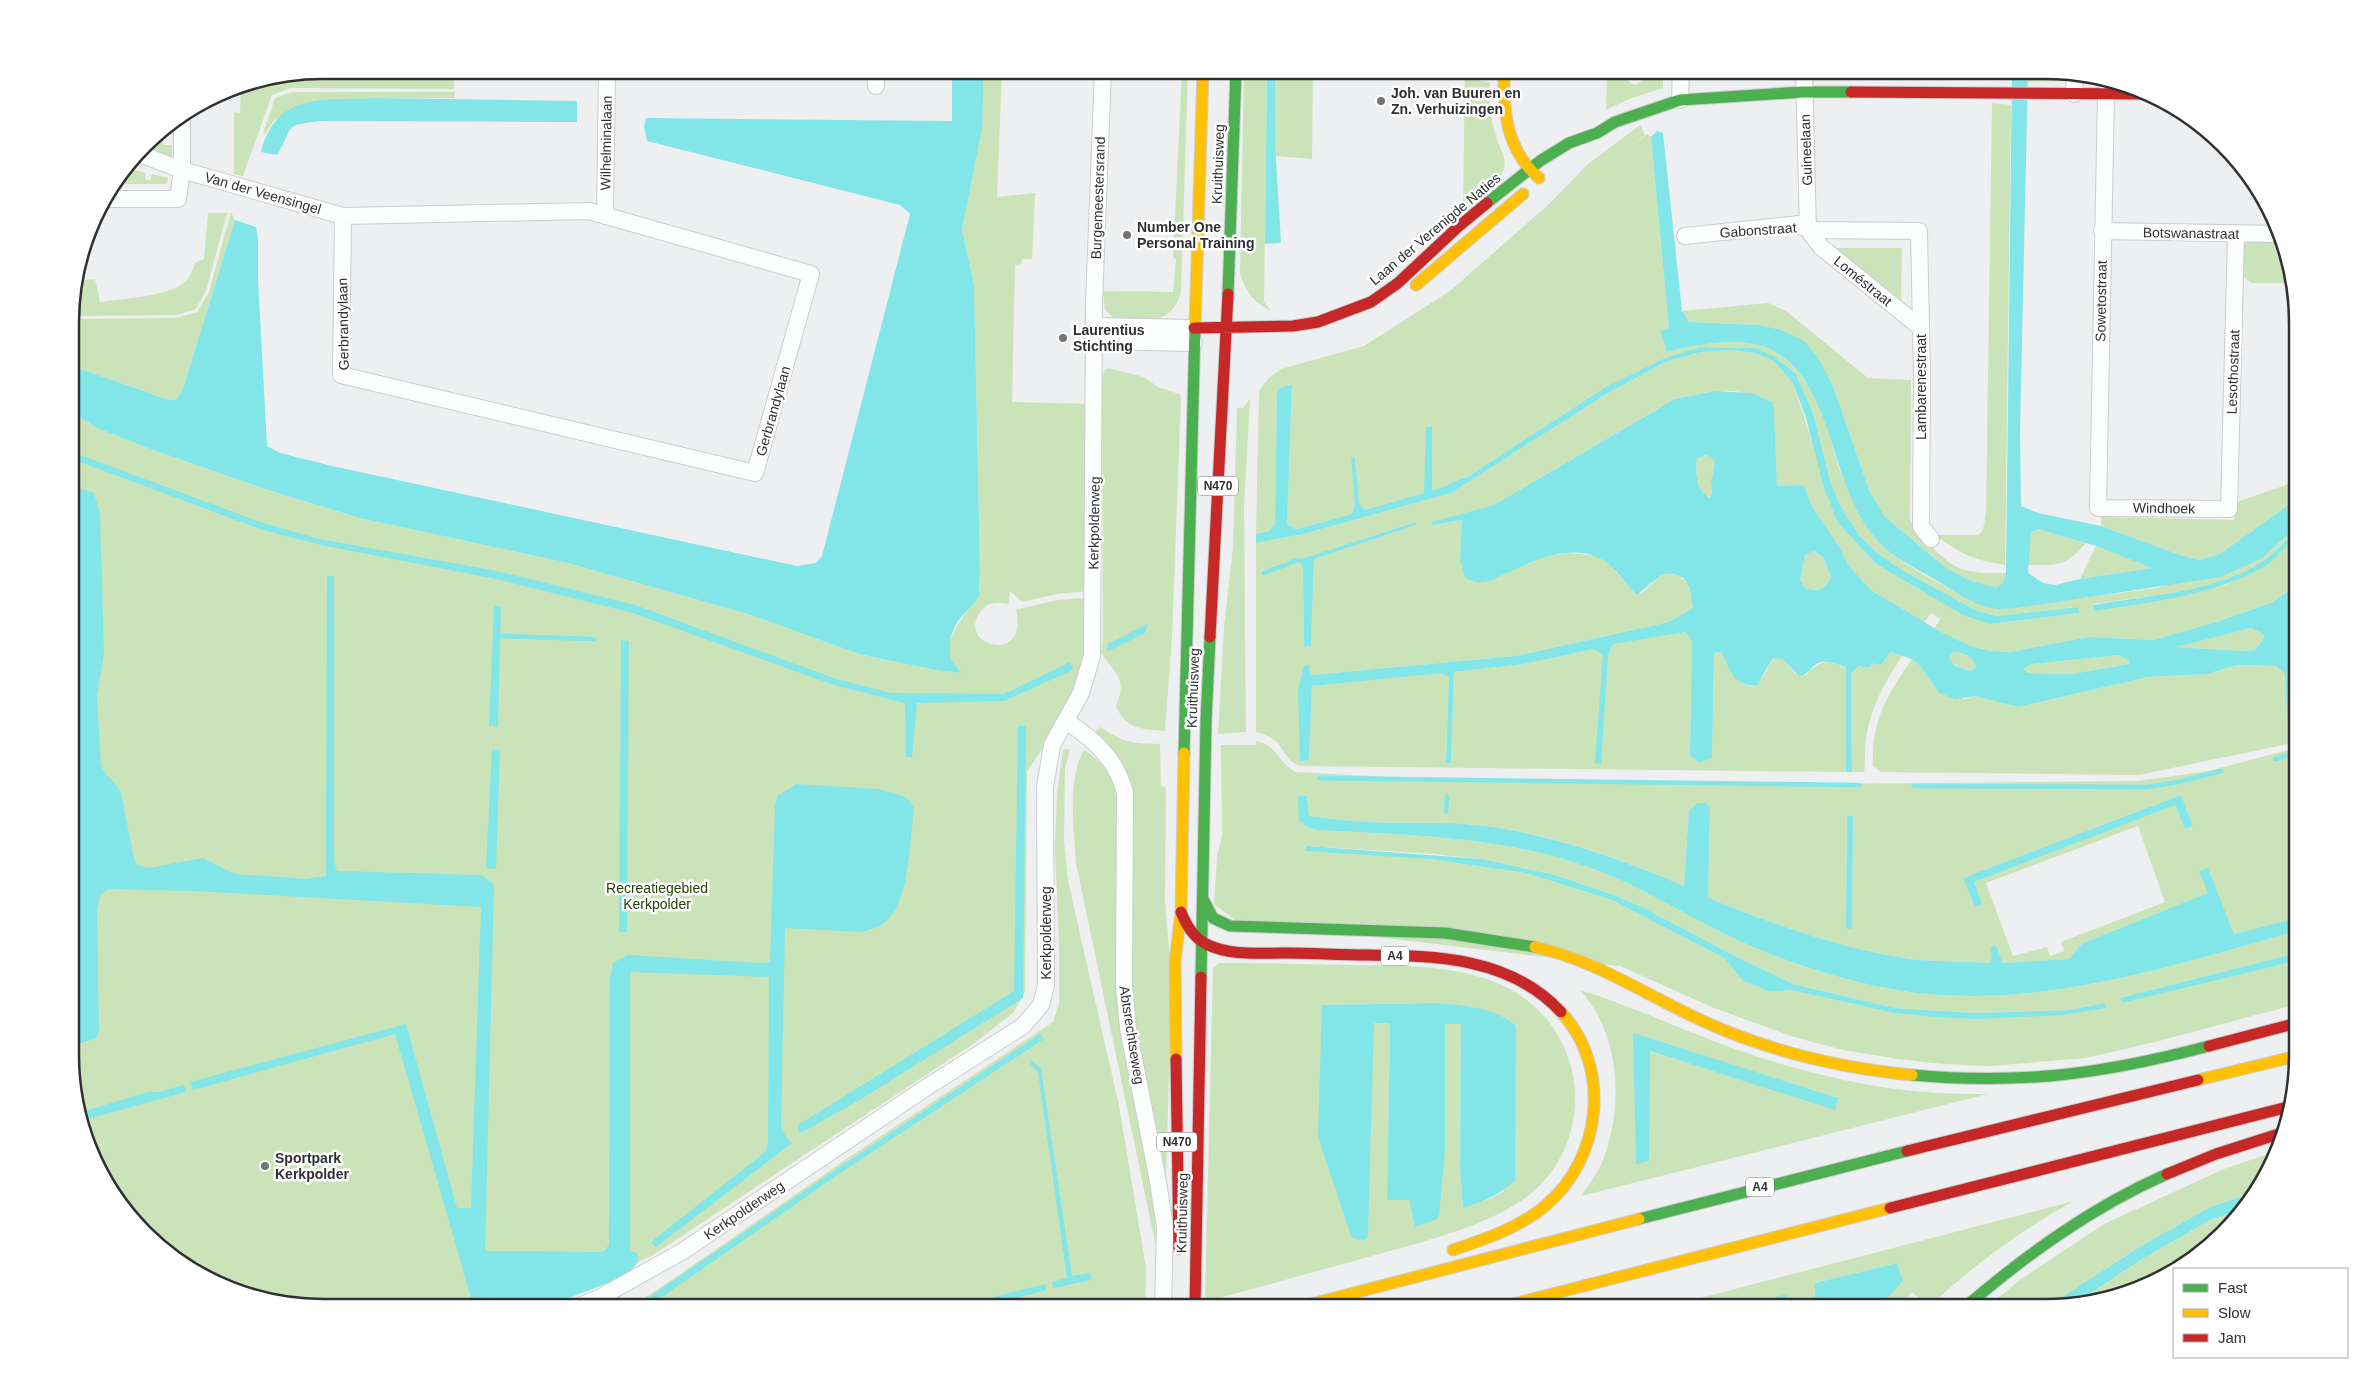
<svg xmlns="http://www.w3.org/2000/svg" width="2368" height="1378" viewBox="0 0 2368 1378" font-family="Arial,sans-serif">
<rect width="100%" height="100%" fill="#eeeff0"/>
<!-- green -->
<path fill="#cae3b8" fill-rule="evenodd" d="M323 70H454V89L290 88 272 95 243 176 234 174V112L240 113 241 86Z
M984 70H1002L997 197 1035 193 1032 259H1022L1021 264 1015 265 1012 402 1089 404 1088 591 1057 594 1022 602 1010 591 1009 604C999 602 988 601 981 611 954 646 1030 666 1016 610L1057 600 1086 598C1086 617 1088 638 1084 656 1073 697 1052 738 1027 771L1025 991 1014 1012 976 1042 653 1255 638 1262 518 1308H323L257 1299 197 1274 144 1234 112 1195 84 1137 72 1088V412L97 428 153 450 271 491 360 518 568 563 748 614 859 654 935 670 962 673 950 658V638L980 589V571L974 284 962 230 982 129Z
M1182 70H1188L1181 292C1171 327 1144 320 1115 320L1105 309 1103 291 1173 292 1176 259 1173 258Z
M1244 70H1267L1264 302 1271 311C1253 302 1246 292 1240 274Z
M1275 70H1313L1312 159 1275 156Z
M1465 70H1480V81L1490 82C1489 105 1490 123 1499 145 1503 154 1507 161 1503 171 1497 187 1475 200 1463 211Z
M1607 70H1627V80L1632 84H1638L1642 80V70H1663V88L1629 99 1606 110Z
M2028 70 2072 74V81L2026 82Z
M292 92H455V98H378L275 119 265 134 263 133 275 98Z
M1992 103 2011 105 2005 565C1975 560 1959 554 1936 535H1978L1983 530 1986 514Z
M1640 125 1645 135 1629 146 1648 134 1651 137 1669 328 1660 331 1667 352C1756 330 1796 340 1828 430 1832 443 1835 458 1840 470 1844 482 1851 493 1857 504 1863 515 1867 528 1875 537 1895 564 1966 599 1998 609L2158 588 2282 538 2297 526V531C2285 540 2276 553 2263 561 2216 593 2148 595 2093 604L2094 611 2225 585 2268 564 2288 542 2297 536V585L2271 603 2216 622 2154 640 2089 637 2010 652 1991 651 1970 646 1934 629 1940 619 1931 613 1924 623 1872 591 1849 566 1840 548 1812 507 1804 485 1777 486 1774 409 1771 402 1736 391H1715L1675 399 1494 505 1432 523V525L1463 520 1460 560 1520 567 1548 556 1567 553 1582 554 1598 557 1610 565 1634 592 1641 594 1662 574C1689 573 1689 585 1694 608L1669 622 1516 656 1311 675 1301 683 1298 690 1309 760 1312 686 1442 672 1449 677 1446 762 1451 763 1454 672 1524 664 1594 649 1608 656 1613 643 1686 632 1692 641 1690 755 1699 763 1712 758 1714 653 1722 652C1727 667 1734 684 1752 686L1764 676 1773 658 1783 659 1795 673 1806 675C1822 658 1825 661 1846 667V772L1303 766C1281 763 1287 738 1256 732V543L1303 534 1451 493 1608 393 1667 361 1701 352 1733 350 1755 353 1774 361 1793 383 1838 523 1876 564 1929 595 1990 624 2079 613 2077 607 1996 616 1975 610 1902 570 1877 553 1859 535 1842 510 1831 484 1814 416 1796 374 1775 357 1756 348 1701 347 1667 357 1604 388 1469 476 1432 491V427L1424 493 1365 510 1359 503 1355 458H1351L1355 504 1352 514 1297 529 1287 524 1292 384 1277 389 1275 523 1269 531 1256 534 1259 390 1269 378 1281 369 1364 346 1450 291 1548 205 1588 164ZM1416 522V525L1314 559 1311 646 1304 647 1303 568 1299 560Z
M163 129V145H172V156L167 158 145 147 156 133Z
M129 169 146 173 145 179 150 181 152 174 168 178V181L165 184H117Z
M231 212 235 220 182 392 176 400H169L72 366V319L176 318 197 312 209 292Z
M208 213H227L206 291 196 309 176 315 72 316V290L75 281 95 279 100 302C121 299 174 296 187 280 191 275 193 268 196 262L204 259Z
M2243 238 2283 239 2293 283H2251L2243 276Z
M1833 248H1902L1901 305Z
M1768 303 1786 311 1868 378 1911 380 1910 519C1915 533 1945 562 1959 568 1974 574 1990 573 2006 573 2004 581 2003 584 1996 589L1969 580 1946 568 1885 517 1869 490 1833 386 1758 325 1689 322 1682 311Z
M1108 368 1144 377 1158 387 1179 394 1181 397 1172 637 1165 731C1142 729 1128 730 1116 707 1127 678 1117 676 1101 653L1103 641 1102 379 1105 370Z
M1250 399 1244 505 1246 732 1218 734 1224 626 1233 547 1237 408H1243Z
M1705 455 1711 457 1715 462 1711 481 1712 494 1710 498C1696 491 1695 473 1697 459Z
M2297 481V499L2220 554 2199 560 2180 555 2101 526V517L2234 520 2237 502Z
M2038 529 2086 543C2065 567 2058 565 2028 565L2031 532Z
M2096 546 2153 568 2080 579Z
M1814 551 1823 557 1831 577C1825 590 1818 591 1805 588L1800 580 1805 555Z
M2251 628 2264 634V638L2255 650 2242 651 2174 647Z
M1890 652 1902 656C1885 682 1871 706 1866 737 1864 749 1866 760 1864 772H1852L1851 673 1859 666 1869 668 1872 663Z
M1953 652C1964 653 1974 656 1976 668L1970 671 1955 666 1949 658Z
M2119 655 2131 661 2129 664 2072 674 2026 673 2024 668 2032 664Z
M1912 659 1919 665 1939 693 1965 699 1975 696 2018 707 2148 677 2207 674 2237 665 2276 666 2285 674 2288 733H2292L2289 660 2297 659V742L2139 775 1881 772 1873 766C1872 718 1886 697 1912 659Z
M1100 727C1125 743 1130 743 1160 744L1161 786 1166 788 1165 901 1172 983 1166 1174 1138 1039 1132 993 1133 806 1129 778 1115 755 1094 734Z
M1256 741C1279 746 1277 763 1296 772L1461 781 1729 785 2138 781 2208 771 2297 748V918L2234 934 2207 868 2209 893 2083 943 2070 959 2003 963 1996 945 1990 963C1964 961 1936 962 1909 959 1839 948 1773 924 1708 898L1710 810 1706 803H1697L1689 810 1684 886C1627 861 1568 841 1507 829 1460 820 1412 824 1365 822 1346 821 1327 818 1309 816L1307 796H1298L1307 827 1316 830C1408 835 1501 836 1588 867 1642 886 1689 918 1740 941 1788 963 1839 979 1891 989 2028 1014 2167 967 2297 931V953L2120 998 2122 1003 2297 960V1004L2159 1041 2086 1058 1991 1066 1943 1064 1898 1059 1843 1050 1794 1037 1714 1008 1620 966 1235 920 1214 904 1217 857 1222 835 1221 745H1256ZM2181 795 2193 826 2185 829 2175 804 1974 882 1975 907 1963 878ZM1847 816 1853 817 1852 928H1846ZM2138 826 2165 902 2061 942 2064 951 2050 956 2047 947 2013 956 1986 883ZM1306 846 1433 854 1482 859 1555 875 1614 895 1644 908 1731 954 1793 984 1894 1008 1976 1013 2070 1010 2105 1003 2106 1008 1975 1019 1894 1013 1791 990 1770 992 1742 980 1724 958 1612 900 1526 873 1430 859Z
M1063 749 1070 750 1065 769 1064 842 1068 881 1119 1106 1146 1268 1145 1308H621L646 1297 673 1279 848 1158 1053 1022 1059 1004V945L1055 849 1057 794Z
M1084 750C1107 765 1112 776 1118 802L1117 1002 1123 1047 1150 1171 1155 1208 1156 1247 1076 863C1074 829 1067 779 1084 750Z
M1220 963C1263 963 1306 964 1348 965 1417 966 1502 962 1549 1022 1564 1042 1574 1067 1575 1091 1577 1132 1560 1171 1528 1196 1487 1227 1421 1242 1372 1256 1316 1271 1261 1287 1205 1302L1213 968ZM1436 1003 1475 1007 1504 1191 1490 1199 1463 1208 1460 1170 1461 1023 1445 1024V1151L1415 1227 1409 1200H1387L1390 1023H1373L1368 1235 1322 1005Z
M1580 990C1638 1008 1692 1035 1750 1054 1802 1072 1873 1089 1927 1092 1947 1094 1968 1094 1988 1094L1581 1196C1589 1184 1598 1173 1603 1160 1624 1107 1620 1033 1580 990ZM1634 1034 1838 1098 1835 1109 1649 1051 1636 1164Z
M2277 1151 2264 1181 2256 1192 2210 1207 2141 1246 2047 1307H1987L2021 1279 2104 1224 2224 1169Z
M2074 1201C2021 1230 1972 1266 1928 1308H1913L1920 1299 1912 1292 1898 1308H1878L1903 1281 1897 1263 1815 1283V1308H1787V1295L1734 1308H1662Z
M2243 1209 2224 1234 2185 1266 2126 1295 2073 1305 2142 1259 2210 1220Z"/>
<!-- water -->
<path fill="#82e5e8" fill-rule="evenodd" d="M952 70H984L982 129 962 230 974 284 980 571 979 597 957 622 950 638V658L962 673 935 670 859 654 748 614 568 563 360 518 271 491 153 450 97 428 72 412V366L169 400H176L182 392 235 220 256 227 258 238V280L267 446 280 453 332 466 797 566 816 563 822 556 910 214 900 205 647 141 644 126 646 118 952 121Z
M1267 70H1275V143L1281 243 1265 244Z
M2012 70H2028L2020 432 2021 506 2038 513 2101 526 2180 555 2199 560 2220 554 2297 499V526L2262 558 2221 577 2030 606C2020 607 2009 609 1999 609 1977 608 1953 590 1934 579 1912 566 1889 556 1873 535 1849 505 1840 467 1828 431 1797 339 1755 330 1667 352L1660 331 1669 328 1651 137 1657 131 1663 133 1682 311 1689 322 1758 325 1781 330 1804 341 1819 359 1833 386 1869 490 1885 517 1946 568 1969 580 1996 588C2003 584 2004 581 2006 573ZM2038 529 2096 546 2152 568 2080 579 2055 585 2043 583 2028 573 2031 532Z
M378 98 577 101V122L321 121C280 126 296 125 277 155L261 152C277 90 326 101 378 98Z
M1701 347 1756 348 1775 357 1796 374 1814 416 1831 484 1842 509 1859 535 1877 553 1902 570 1975 610 1996 616 2078 607 2079 613 1990 624 1963 615 1876 564 1838 523 1824 488 1806 418 1793 383 1774 361 1755 353 1733 350 1701 352 1667 361 1608 393 1451 493 1303 534 1256 543V534L1269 531 1275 523 1277 389 1292 384 1287 524 1297 529 1352 514 1355 504 1351 458H1355L1359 503 1365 510 1424 493 1426 427H1432V491L1469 476 1604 388 1667 357Z
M1715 391 1751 393 1772 402 1774 409 1777 486 1804 485 1812 507 1840 548 1849 566 1872 591 1941 632 1970 646 1991 651 2010 652 2089 637 2154 640 2216 622 2271 603 2297 585V659L2289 660 2292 733H2288L2285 674 2276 666 2237 665 2207 674 2148 677 2018 707 1975 696 1956 699 1939 693 1919 665 1912 659 1890 652 1881 665 1873 663 1869 668 1859 666 1851 673 1852 772H1846V667C1839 665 1829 661 1822 662 1812 663 1810 675 1799 676L1783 659 1773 658 1757 685C1735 688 1728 669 1722 652L1714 653 1712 758 1699 763 1690 755 1692 642 1686 632 1613 644 1608 656 1601 764 1595 763 1603 655 1594 649 1524 664 1454 672 1451 763H1446L1449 677 1442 673 1312 686 1309 760 1300 761 1298 690 1304 666 1309 665 1311 675 1516 656 1669 622 1693 608 1690 589 1684 578 1674 574H1662L1637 595C1624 583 1616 566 1599 558 1570 544 1535 560 1509 572 1501 575 1492 581 1484 582 1478 583 1471 581 1465 578L1460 560 1462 520 1432 525V522L1494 505 1675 399ZM1705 455 1711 457 1715 462 1711 481 1712 494 1710 498C1696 491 1695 473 1697 459ZM1814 551 1823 557 1831 577C1826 589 1818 592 1805 588L1800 580 1805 555ZM2251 628 2264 634V638L2255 650 2242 651 2176 647ZM1953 652C1964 653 1974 656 1976 668L1970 671 1955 666 1949 658ZM2119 655 2130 661 2129 664 2072 674 2026 673 2024 668 2032 664Z
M72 452 263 523 319 539 497 571 635 605 836 679 891 693 1004 694 1070 662 1073 670 1004 701 917 703 912 757H906L905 703 834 685 633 613 496 579 321 545 260 529 72 459Z
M72 486 94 493 100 514 104 653 97 696 101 765C105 776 116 782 121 793L134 859 137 865 149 868 203 858 235 874 306 879 326 876 327 576H334V861L337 871 482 875 494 885 485 1251 603 1252 609 1245 610 978 613 963 628 955 759 963 770 962 775 808 777 796 796 784 878 789 906 797 914 808C910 837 910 896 889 918 882 926 872 929 862 932L785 928 781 1125 786 1137 792 1143 656 1247 651 1242 765 1152 768 1144 769 977 631 972 630 975V1251L637 1253 638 1262 626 1276 542 1308H474L395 1034 193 1090 190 1082 406 1024 457 1208H471L481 907 195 891 108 889 100 895 97 911 99 1031 96 1038 72 1046 79 880V811L77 798 72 791V663L77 618 79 523 72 516Z
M1416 522V525L1314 559 1311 646 1304 647 1303 568 1298 560Z
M2297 531V536C2286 544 2278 557 2267 565 2217 595 2150 602 2094 611L2093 605C2148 595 2215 593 2263 561 2276 553 2285 540 2297 531Z
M494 605 501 607 498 727 489 726Z
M1147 624 1145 633 1107 652 1108 644Z
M621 640 629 641 627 932H619Z
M1018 726H1026L1023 998 861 1099 799 1134 798 1125 1014 991Z
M492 749 500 750 496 869 486 868Z
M2181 795 2193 826 2185 829 2175 805 1974 882 1982 904 1975 907 1963 878Z
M1298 796H1307L1309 816C1328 818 1347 821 1366 822 1412 824 1460 820 1506 829 1568 841 1627 861 1684 886L1689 810 1697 803H1706L1710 809 1708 898C1773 924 1839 948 1909 959 1936 962 1963 961 1990 963L1992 957 1990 948 1996 945 2003 963 2069 959 2083 943 2208 893 2199 871 2208 868 2234 934 2297 918V931C2167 967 2028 1014 1891 989 1839 979 1788 963 1740 941 1689 918 1642 886 1588 867 1501 836 1408 835 1316 830L1307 827 1299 820Z
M1847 816H1853L1852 929 1846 928Z
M1306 846 1482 859 1555 875 1614 895 1644 908 1731 954 1793 984 1894 1008 1976 1013 2070 1010 2105 1003 2106 1008 2062 1015 1975 1019 1937 1017 1894 1013 1791 990 1770 992 1742 980 1724 958 1612 900 1526 873 1430 859 1306 851Z
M2297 953V960L2279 965 2122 1003 2120 998Z
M1436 1003C1464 1005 1494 1007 1516 1026L1515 1180C1500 1195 1483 1202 1463 1208L1460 1170 1461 1024H1445V1151L1439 1215 1437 1219 1415 1227 1409 1200H1387L1390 1023H1374L1368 1235 1366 1239 1358 1240 1351 1236 1318 1137 1322 1005Z
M1633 1033 1838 1098 1835 1110 1650 1051 1649 1161 1636 1164Z
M1040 1034 1044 1039 839 1174 646 1308H631L639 1304 835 1170Z
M1031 1060 1041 1069 1072 1276 1090 1273 1091 1280 1053 1288 1052 1282 1067 1278 1038 1072 1029 1063Z
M184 1085 186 1092 80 1121 78 1113 148 1092H158Z
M2256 1192 2243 1209 2210 1220 2142 1259 2073 1305 2047 1307 2141 1246 2210 1207Z
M1897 1263 1903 1281 1878 1308H1815V1283Z
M1045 1284 1046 1290 979 1308H950Z
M1787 1294V1308H1734Z"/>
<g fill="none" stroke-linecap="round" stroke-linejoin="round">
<!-- stream -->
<path stroke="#82e5e8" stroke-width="4.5" d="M1264 573 1298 560
M500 636 594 639
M2275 759 2297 753
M1319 778 1859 785
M1914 786 2148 787 2178 782 2221 771
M2293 797 2297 863
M1446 811 1447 797"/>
<!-- street casing -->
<g stroke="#cbcccd" stroke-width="18">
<path id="street" d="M875 70 876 86
M1804 70 1808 230 1821 247 1921 328
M2106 93 2098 508 2229 509 2236 234
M2074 94 2075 74
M1680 100 1681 70
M140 154 182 170 343 216 589 211 811 274 755 473 341 375 343 216
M105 199H178L182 170V117
M605 216 607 70
M2102 231 2281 234
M1685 236 1799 224 1808 230 1919 231 1922 376 1921 526 1931 539
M1094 326 1194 328
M1094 341 1194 343
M1065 721C1094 738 1117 760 1125 793L1124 986 1128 1028 1157 1176 1165 1227 1163 1308
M574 1308 599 1298 683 1251 927 1087 1023 1026 1041 1005 1046 985 1045 787 1052 745 1081 693 1092 656 1094 304 1103 70"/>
</g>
<!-- fast casing -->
<g stroke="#cbcccd" stroke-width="13">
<path id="fast" d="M1487 203 1540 161 1569 143 1597 133 1615 122 1680 100 1803 92H1851
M1228 294 1236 70
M1184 753 1195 327
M1203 899 1213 918 1230 926 1445 933 1535 947
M1201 977 1206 721 1210 637
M1912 1075C2021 1085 2103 1074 2209 1046
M1639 1219 1907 1151
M1964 1308C2026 1255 2092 1207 2167 1174"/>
</g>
<!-- slow casing -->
<g stroke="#cbcccd" stroke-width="13">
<path id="slow" d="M1504 70C1503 111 1506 150 1539 178
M1416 285 1523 194
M1195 327 1203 70
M1535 947C1598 961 1647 996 1705 1022 1769 1051 1842 1068 1912 1075
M1176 1059 1175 962 1181 912 1184 753
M2198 1080 2297 1056
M1453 1250C1485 1239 1519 1228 1545 1206 1602 1159 1612 1067 1561 1012
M1296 1308 1639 1219
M1497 1308 1890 1208"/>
</g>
<!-- jam casing -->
<g stroke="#cbcccd" stroke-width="13">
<path id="jam" d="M1851 92 2148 94
M1194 328 1293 326 1318 322 1371 302 1398 283 1459 226 1487 203
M1210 637 1228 294
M1181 912C1186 925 1193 937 1206 944 1230 956 1259 953 1284 953 1312 953 1340 955 1368 955 1437 956 1510 957 1561 1012
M2209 1046 2297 1023
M1176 1059 1179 1249
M1907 1151 2198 1080
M2167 1174 2216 1154 2285 1132
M1890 1208 2292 1106
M1195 1308 1201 977"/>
</g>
<!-- street -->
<use href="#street" stroke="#fcfdfd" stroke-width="16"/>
<!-- fast -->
<use href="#fast" stroke="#4caf50" stroke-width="11"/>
<!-- slow -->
<use href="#slow" stroke="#ffc107" stroke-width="11"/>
<!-- jam -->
<use href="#jam" stroke="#c62828" stroke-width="11"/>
</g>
<!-- markers -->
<g fill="#727374" stroke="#fff" stroke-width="2">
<circle cx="1381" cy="101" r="5"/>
<circle cx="1127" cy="235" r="5"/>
<circle cx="1063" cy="338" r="5"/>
<circle cx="265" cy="1166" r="5"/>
</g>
<g text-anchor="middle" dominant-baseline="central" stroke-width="5" stroke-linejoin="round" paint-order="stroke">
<!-- shield labels -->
<g fill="#fff" stroke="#6d6e6f" stroke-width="1">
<rect x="1198" y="476.5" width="40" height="19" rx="4"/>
<rect x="1381" y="946.5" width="28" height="19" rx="4"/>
<rect x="1157" y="1132.5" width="40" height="19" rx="4"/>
<rect x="1746" y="1177.5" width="28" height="19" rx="4"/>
</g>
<g font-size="12" font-weight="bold" fill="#2f3031">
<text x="1218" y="486">N470</text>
<text x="1395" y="956">A4</text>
<text x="1177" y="1142">N470</text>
<text x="1760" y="1187">A4</text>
</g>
<!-- poi labels -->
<g font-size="14" font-weight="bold" fill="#2f3031" stroke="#fff" text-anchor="start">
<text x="1391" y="93">Joh. van Buuren en<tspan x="1391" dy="16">Zn. Verhuizingen</tspan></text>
<text x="1137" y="227">Number One<tspan x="1137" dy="16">Personal Training</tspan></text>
<text x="1073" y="330">Laurentius<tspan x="1073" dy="16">Stichting</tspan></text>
<text x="275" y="1158">Sportpark<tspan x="275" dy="16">Kerkpolder</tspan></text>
</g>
<!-- street labels -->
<g font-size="14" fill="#2f3031" stroke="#fff">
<text transform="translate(606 143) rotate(-89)">Wilhelminalaan</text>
<text transform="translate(1806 150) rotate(-92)">Guineelaan</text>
<text transform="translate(1218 164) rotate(-88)">Kruithuisweg</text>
<text transform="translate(263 193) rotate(16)">Van der Veensingel</text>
<text transform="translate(1098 198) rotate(-88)">Burgemeestersrand</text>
<text transform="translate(1435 229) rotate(-40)">Laan der Verenigde Naties</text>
<text transform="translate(1758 230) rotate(-4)">Gabonstraat</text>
<text transform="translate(2191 233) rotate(1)">Botswanastraat</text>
<text transform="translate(1863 281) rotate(39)">Loméstraat</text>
<text transform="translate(2101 301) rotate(-89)">Sowetostraat</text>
<text transform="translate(343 324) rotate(-91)">Gerbrandylaan</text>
<text transform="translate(2233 372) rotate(-88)">Lesothostraat</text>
<text transform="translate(1921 387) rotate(-90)">Lambarenestraat</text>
<text transform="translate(773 411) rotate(-74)">Gerbrandylaan</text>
<text transform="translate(2164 508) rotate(1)">Windhoek</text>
<text transform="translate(1094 523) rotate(-89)">Kerkpolderweg</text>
<text transform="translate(1193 688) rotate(-88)">Kruithuisweg</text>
<text transform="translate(1046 933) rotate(-90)">Kerkpolderweg</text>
<text transform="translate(1132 1035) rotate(81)">Abtsrechtseweg</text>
<text transform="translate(744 1210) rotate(-34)">Kerkpolderweg</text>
<text transform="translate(1182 1213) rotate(-89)">Kruithuisweg</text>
</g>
<!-- park labels -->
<g font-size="14" fill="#254207" stroke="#fff">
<text x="657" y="888">Recreatiegebied<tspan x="657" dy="16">Kerkpolder</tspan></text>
</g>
</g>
<!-- crop -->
<path d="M0 0H2368V1378H0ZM323 79H2045A244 244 0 0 1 2289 323V1055A244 244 0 0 1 2045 1299H323A244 244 0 0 1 79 1055V323A244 244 0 0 1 323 79Z" fill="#fff" fill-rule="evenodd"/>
<path fill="none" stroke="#2f3031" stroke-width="2.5" d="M323 79H2045A244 244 0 0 1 2289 323V1055A244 244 0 0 1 2045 1299H323A244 244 0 0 1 79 1055V323A244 244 0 0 1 323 79Z"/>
<!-- legend -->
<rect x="2173" y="1268" width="175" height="90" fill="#ffffff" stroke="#acacad"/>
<rect x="2183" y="1284" width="25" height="8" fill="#4caf50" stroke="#acacad"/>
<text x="2218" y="1293" font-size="15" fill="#2f3031">Fast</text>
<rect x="2183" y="1309" width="25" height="8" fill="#ffc107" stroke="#acacad"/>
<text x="2218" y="1318" font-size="15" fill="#2f3031">Slow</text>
<rect x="2183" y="1334" width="25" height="8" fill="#c62828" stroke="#acacad"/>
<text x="2218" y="1343" font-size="15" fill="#2f3031">Jam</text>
</svg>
